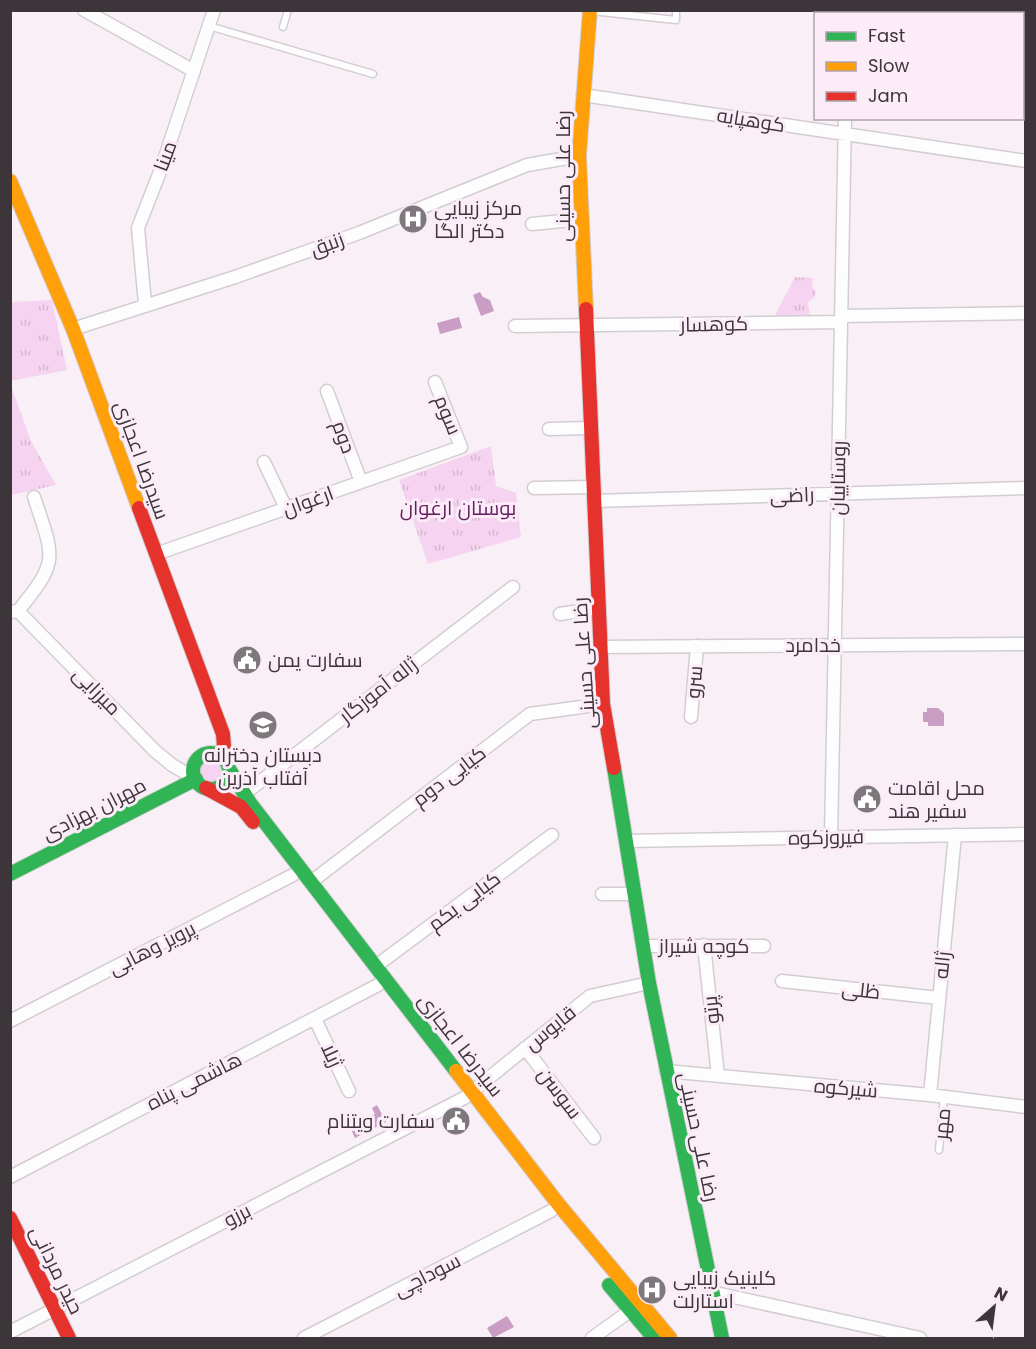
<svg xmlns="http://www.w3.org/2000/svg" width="1036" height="1349" viewBox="0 0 1036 1349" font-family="Poppins,Cairo,sans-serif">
<defs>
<pattern id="park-tufts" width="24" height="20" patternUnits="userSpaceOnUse" patternTransform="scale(1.5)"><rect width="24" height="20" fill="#f6d4f1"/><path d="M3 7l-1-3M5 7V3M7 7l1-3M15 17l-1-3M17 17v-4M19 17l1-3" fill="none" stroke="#d4b7d0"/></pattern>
</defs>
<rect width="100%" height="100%" fill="#f8f0f6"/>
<!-- green -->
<path fill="#f6d4f1" d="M198 771a14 14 0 1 1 28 0a14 14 0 1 1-28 0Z"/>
<!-- park -->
<path fill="url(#park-tufts)" d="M795 277 813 278 812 287 816 291 814 298 808 302 810 315 771 323Z
M52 300 67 370 11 381V302Z
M10 383 31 441 56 485 11 495Z
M491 446 496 486 516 493 521 537 428 564 399 480Z"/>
<!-- water -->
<path fill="#ca9dc4" d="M480 292 483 297 490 300 494 311 481 316 473 295Z
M459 317 462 328 440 334 437 323Z
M927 708H938L944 713V726H928V722H923V712H927Z
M377 1105 386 1122 355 1138 348 1123 359 1117 361 1122 375 1114 372 1108Z
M507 1316 514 1327 493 1338 487 1328Z"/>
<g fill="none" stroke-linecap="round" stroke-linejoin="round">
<!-- lane casing -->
<g stroke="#d3cdd1" stroke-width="9">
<path id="lane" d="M591 11 676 20V10
M209 26 373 74
M283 27 288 10
M939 1150 944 1097"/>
</g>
<!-- street casing -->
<g stroke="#d3cdd1" stroke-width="15">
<path id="street" d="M84 10 194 71
M847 14V10
M583 95 1026 161
M532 224 582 219
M145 304 138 228 161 169 214 10
M841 316 1026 313
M515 326 841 322
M73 329 235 277 359 233 527 165 579 156
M327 391 361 482
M549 429 591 428
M264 462 286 508
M534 488 594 487
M594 501 1026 488
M156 554 461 447 435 382
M18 611C60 560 54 558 34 497
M10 612 18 611 155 751 172 765 184 772
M560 614 599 608
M601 647 1026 644
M691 717 697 646
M244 794 513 587
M831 837 845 118
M626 841 1026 834
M311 882 530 714 603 704
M602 894H635
M704 945 718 1076
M644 946H764
M376 966 552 835
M782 981 939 998
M315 1019 349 1091
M10 1021 293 875
M525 1048 594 1138
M666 1071 930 1095 1026 1107
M930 1095 955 835
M10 1177 378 985
M711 1292 920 1338
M10 1332 464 1098 590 996 649 983
M304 1338 551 1211
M592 1338 630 1311"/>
</g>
<!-- fast casing -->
<g stroke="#d3cdd1" stroke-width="16">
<path id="fast" d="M193 771a18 18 0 1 1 36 0a18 18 0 1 1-36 0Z
M614 768 649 983 722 1338
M229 769 250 803 456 1071
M10 874 196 779
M609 1285 654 1338"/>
</g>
<!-- slow casing -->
<g stroke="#d3cdd1" stroke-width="16">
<path id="slow" d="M10 181 73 329 139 508
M586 309 579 156 590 10
M456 1071 559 1205 670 1338"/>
</g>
<!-- jam casing -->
<g stroke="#d3cdd1" stroke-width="16">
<path id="jam" d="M586 309 603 704 614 768
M139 508 223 734 224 746 219 755
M206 788 241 807 253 822
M10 1218 69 1338"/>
</g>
<!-- lane -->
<use href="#lane" stroke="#fefdfe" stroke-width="6"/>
<!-- street -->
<use href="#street" stroke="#fefdfe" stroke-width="12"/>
<!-- fast -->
<use href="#fast" stroke="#30b455" stroke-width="14"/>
<!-- slow -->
<use href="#slow" stroke="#ff9f0a" stroke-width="14"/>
<!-- jam -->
<use href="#jam" stroke="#e5322d" stroke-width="14"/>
</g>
<!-- icons -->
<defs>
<g id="hospital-disc" transform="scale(1.5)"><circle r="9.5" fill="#7e777c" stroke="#fbecf8"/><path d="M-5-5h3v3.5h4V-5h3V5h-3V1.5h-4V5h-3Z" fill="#fff"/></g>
<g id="civic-disc" transform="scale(1.5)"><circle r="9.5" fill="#7e777c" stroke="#fbecf8"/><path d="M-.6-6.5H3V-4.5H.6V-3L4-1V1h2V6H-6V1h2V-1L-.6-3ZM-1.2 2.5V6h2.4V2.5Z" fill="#fff"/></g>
<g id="school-disc" transform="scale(1.5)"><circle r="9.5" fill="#7e777c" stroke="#fbecf8"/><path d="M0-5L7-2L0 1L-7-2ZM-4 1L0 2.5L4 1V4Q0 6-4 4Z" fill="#fff"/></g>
</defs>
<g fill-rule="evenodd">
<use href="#hospital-disc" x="413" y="219"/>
<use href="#civic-disc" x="247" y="660"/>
<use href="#school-disc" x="263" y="725"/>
<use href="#civic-disc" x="867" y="799"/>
<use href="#civic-disc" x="456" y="1121"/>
<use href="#hospital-disc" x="652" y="1290"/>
</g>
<g text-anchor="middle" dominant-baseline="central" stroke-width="6" stroke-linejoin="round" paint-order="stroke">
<!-- street labels -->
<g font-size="20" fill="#3c363b" stroke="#fbecf8">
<text transform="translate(751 120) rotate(9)">کوهپایه</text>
<text transform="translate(165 156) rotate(-70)">مینا</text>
<text transform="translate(563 176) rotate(-90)">رضا علی حسینی</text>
<text transform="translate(327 244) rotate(-20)">زنبق</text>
<text transform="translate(714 324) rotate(-1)">کوهسار</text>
<text transform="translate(448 415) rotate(68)">سوم</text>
<text transform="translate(344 437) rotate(70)">دوم</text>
<text transform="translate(142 460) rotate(70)">سیدرضا اعجازی</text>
<text transform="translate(838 478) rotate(-89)">روستاییان</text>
<text transform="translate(792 495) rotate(-2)">راضی</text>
<text transform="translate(308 501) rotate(-20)">ارغوان</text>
<text x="813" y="645">خدامرد</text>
<text transform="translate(584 663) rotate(-94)">رضا علی حسینی</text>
<text transform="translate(694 682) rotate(-85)">سرو</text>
<text transform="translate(378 690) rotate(-38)">ژاله آموزگار</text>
<text transform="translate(97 691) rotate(45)">میرزایی</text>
<text transform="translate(449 776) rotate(-37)">کیایی دوم</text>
<text transform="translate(94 809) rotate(-27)">مهران بهزادی</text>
<text transform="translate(826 837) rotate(-1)">فیروزکوه</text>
<text transform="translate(464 901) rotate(-37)">کیایی یکم</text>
<text x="704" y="946">کوچه شیراز</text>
<text transform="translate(152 948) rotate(-27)">پرویز وهابی</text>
<text transform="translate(942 965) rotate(-84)">ژاله</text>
<text transform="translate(861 990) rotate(6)">ظلی</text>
<text transform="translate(711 1010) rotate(-96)">پرتو</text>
<text transform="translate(550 1028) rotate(-39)">قایوس</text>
<text transform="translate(461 1045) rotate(52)">سیدرضا اعجازی</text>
<text transform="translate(332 1055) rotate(65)">ژیلا</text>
<text transform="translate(194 1081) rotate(-27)">هاشمی پناه</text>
<text transform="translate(846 1088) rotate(5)">شیرکوه</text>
<text transform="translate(560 1093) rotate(53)">سوسن</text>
<text transform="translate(942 1124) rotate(-85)">مهر</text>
<text transform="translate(699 1137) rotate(78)">رضا علی حسینی</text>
<text transform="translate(237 1215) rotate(-27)">برزو</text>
<text transform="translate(57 1270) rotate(64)">حیدر مردانی</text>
<text transform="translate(427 1275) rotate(-27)">سوداچی</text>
</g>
<!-- poi labels -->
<g font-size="20" fill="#3c363b" stroke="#fbecf8" text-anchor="start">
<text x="434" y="208">مرکز زیبایی<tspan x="434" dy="23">دکتر الگا</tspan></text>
<text x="268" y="660">سفارت یمن</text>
<text x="263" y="755" text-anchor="middle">دبستان دخترانه<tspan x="263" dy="23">آفتاب آذرین</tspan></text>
<text x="888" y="788">محل اقامت<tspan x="888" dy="23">سفیر هند</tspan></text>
<text x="435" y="1121" text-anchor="end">سفارت ویتنام</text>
<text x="673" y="1278">کلینیک زیبایی<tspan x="673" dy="23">استارلت</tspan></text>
</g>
<!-- park labels -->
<g font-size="20" fill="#641c5f" stroke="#fbecf8">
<text x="458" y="508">بوستان ارغوان</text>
</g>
</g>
<!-- border -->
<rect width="1036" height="1349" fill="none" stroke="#3c363b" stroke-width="24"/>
<!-- legend -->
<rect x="814" y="12" width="210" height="108" fill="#fbecf8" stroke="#afa3ac" stroke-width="1.5"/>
<rect x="826" y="32" width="30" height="9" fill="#30b455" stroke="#afa3ac" stroke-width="1.5"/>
<text x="868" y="42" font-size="18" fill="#3c363b">Fast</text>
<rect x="826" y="62" width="30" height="9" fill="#ff9f0a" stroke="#afa3ac" stroke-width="1.5"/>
<text x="868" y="72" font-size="18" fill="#3c363b">Slow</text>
<rect x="826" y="92" width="30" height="9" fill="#e5322d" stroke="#afa3ac" stroke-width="1.5"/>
<text x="868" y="102" font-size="18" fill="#3c363b">Jam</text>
<!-- north arrow -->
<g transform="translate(994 1307) rotate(28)" stroke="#fbecf8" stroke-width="4.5" paint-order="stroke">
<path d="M0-4.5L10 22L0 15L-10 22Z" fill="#3c363b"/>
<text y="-9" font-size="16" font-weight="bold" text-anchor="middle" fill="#3c363b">N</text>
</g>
</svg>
